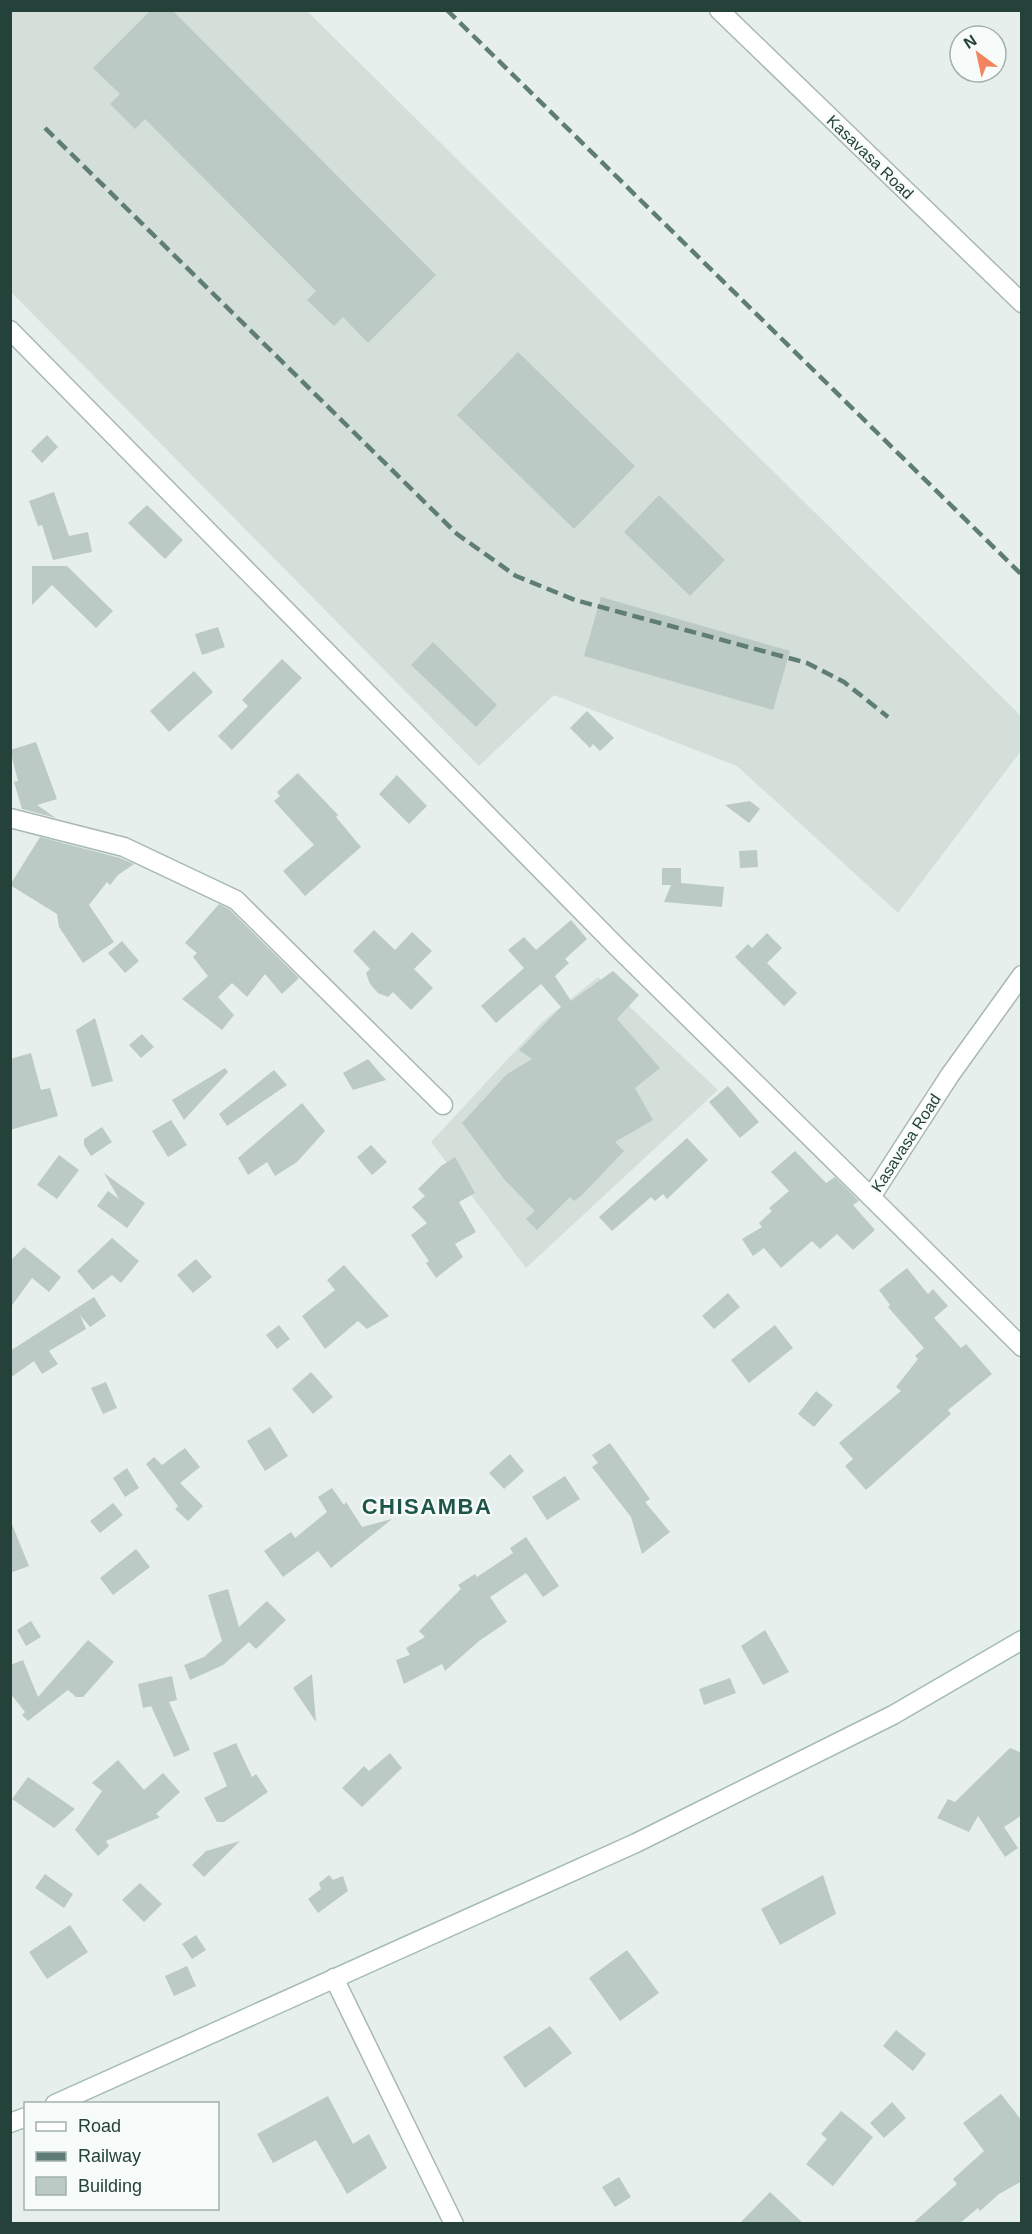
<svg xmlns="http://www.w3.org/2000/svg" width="1032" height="2234" viewBox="0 0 1032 2234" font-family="Helvetica,sans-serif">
<rect width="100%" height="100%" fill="#e6efeb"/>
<!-- built -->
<path fill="#d4dfda" d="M10 11H307L1021 716V751L898 913 737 766 554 695 479 766 11 292Z
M598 977 718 1090 526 1268 431 1142 541 1023Z"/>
<!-- building -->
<path fill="#bbcac4" d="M151 10H172L436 275 368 343 343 317 334 326 307 300 316 291 145 119 135 129 110 104 120 94 93 68Z
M518 352 635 466 574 529 457 415Z
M47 435 58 447 42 463 31 451Z
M54 492 69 536 88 532 92 552 53 560 42 525 38 526 29 501Z
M659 495 725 560 690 596 624 532Z
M147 505 183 540 165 559 128 523Z
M32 566H67L113 611 96 628 52 585 32 605Z
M601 597 790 651 773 710 584 656Z
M218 627 225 647 202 655 195 634Z
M433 642 497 705 476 727 411 665Z
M282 659 302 678 232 750 218 736 248 706 242 700Z
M194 671 213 692 169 732 150 711Z
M587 711 614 738 600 751 593 744 590 748 570 728Z
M36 742 57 799 37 805 56 818 22 809 14 782 18 781 10 750Z
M298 773 338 815 336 817 361 847 305 896 283 871 314 845 274 801 280 796 277 792Z
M397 775 427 806 409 824 379 794Z
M750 801 760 809 749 823 725 805Z
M40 837 120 858 134 864 118 875 110 885 107 882 89 905 114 942 83 963 59 927 57 914 10 885Z
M757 850 758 867 740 868 739 851Z
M662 868H681V883L724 887 722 907 664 902 671 885H662Z
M219 904 229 909 299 978 282 994 265 974 247 997 232 983 218 997 234 1015 222 1030 182 999 208 976 193 957 197 953 185 943Z
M571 920 587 939 565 959 569 963 555 976 571 1001 613 971 639 995 617 1019 660 1068 635 1088 653 1120 615 1142 624 1151 581 1196 574 1201 570 1197 537 1230 526 1219 535 1211 504 1179 462 1123 507 1074 532 1059 519 1050 561 1007 541 984 496 1023 481 1006 524 968 508 950 524 937 536 950Z
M374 930 395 950 412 932 432 951 414 969 433 988 411 1010 393 992 388 997 378 993 370 984 366 973 370 969 353 951Z
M767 933 782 948 767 963 797 993 784 1006 735 957 748 944 752 948Z
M122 941 139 961 125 973 108 953Z
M95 1018 113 1081 92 1087 76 1030Z
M142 1034 154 1047 141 1058 129 1045Z
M31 1053 41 1090 50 1088 58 1116 10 1130V1059Z
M368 1059 386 1080 353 1090 343 1073Z
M225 1068 228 1072 184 1120 172 1100Z
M274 1070 287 1085 227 1126 219 1114Z
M728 1086 759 1122 740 1138 709 1102Z
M302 1103 325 1131 297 1162 275 1176 267 1162 248 1175 238 1158Z
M171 1120 187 1145 168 1157 152 1131Z
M102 1127 112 1142 91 1156 84 1145V1139Z
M687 1138 708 1160 667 1199 663 1194 655 1201 651 1197 612 1231 599 1217Z
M371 1145 387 1162 372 1175 357 1157Z
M795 1151 826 1183 835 1177 859 1201 853 1205 875 1230 853 1250 837 1234 820 1249 812 1241 781 1268 764 1248 753 1256 742 1239 762 1227 759 1223 772 1211 769 1208 789 1191 771 1172Z
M59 1155 79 1170 57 1199 37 1185Z
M455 1157 475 1193 459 1202 476 1232 455 1244 463 1257 436 1278 426 1263 429 1261 411 1235 427 1223 412 1207 425 1196 418 1189 441 1166Z
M104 1173 145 1203 127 1228 97 1206 108 1191 119 1199Z
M112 1238 139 1261 121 1283 112 1275 93 1290 77 1271Z
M24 1247 61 1277 49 1292 32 1278 10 1308V1261Z
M196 1259 212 1277 193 1293 177 1275Z
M344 1265 389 1316 367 1329 358 1321 325 1349 302 1316 335 1290 327 1280Z
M907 1268 928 1294 933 1289 948 1306 934 1318 961 1348 966 1344 992 1374 948 1410 951 1414 866 1490 845 1466 853 1459 839 1443 901 1391 896 1387 918 1359 915 1356 924 1348 888 1307 890 1305 879 1290Z
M728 1293 740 1307 714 1329 702 1316Z
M94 1297 106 1316 90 1327 80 1315 86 1329 49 1351 58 1364 42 1374 34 1361 10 1378V1351Z
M279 1325 290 1339 277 1349 266 1335Z
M775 1325 793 1348 749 1383 731 1360Z
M311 1372 333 1397 313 1414 292 1389Z
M106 1382 117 1408 103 1414 91 1388Z
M816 1391 833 1405 814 1427 798 1414Z
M270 1427 288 1456 265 1471 247 1441Z
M610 1443 650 1499 645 1502 670 1532 642 1554 631 1517 592 1467 598 1463 592 1455Z
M185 1448 200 1467 180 1483 203 1506 188 1521 175 1509 178 1506 146 1464 154 1457 162 1465Z
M510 1454 524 1471 504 1489 489 1473Z
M127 1468 139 1488 125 1497 113 1478Z
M565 1476 580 1499 547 1520 532 1497Z
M332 1488 344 1505 346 1502 362 1527 392 1519 331 1568 318 1551 283 1577 264 1551 291 1532 295 1538 327 1512 318 1497Z
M113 1503 123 1515 100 1533 90 1521Z
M11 1522 29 1566 10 1573V1523Z
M526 1537 559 1586 543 1597 526 1573 490 1597 507 1622 479 1641 445 1671 442 1664 404 1684 396 1660 410 1655 406 1648 425 1637 419 1631 461 1589 458 1585 475 1574 477 1577 513 1553 510 1548Z
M136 1549 150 1567 113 1595 100 1578Z
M228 1589 239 1627 267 1601 286 1620 256 1649 249 1642 223 1665 190 1680 184 1665 204 1657 222 1641 208 1595Z
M31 1621 41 1637 26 1646 17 1630Z
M765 1630 789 1672 763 1685 741 1646Z
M88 1640 114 1662 83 1697H76L68 1690 28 1721 22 1715 25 1712 10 1693V1665L23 1660 38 1697Z
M312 1674 316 1722 293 1688Z
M172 1676 177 1700 169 1702 190 1750 174 1757 151 1706 143 1708 138 1684Z
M730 1678 736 1693 704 1705 699 1689Z
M236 1743 252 1777 256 1774 268 1792 224 1822H217L204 1798 227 1786 213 1753Z
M1010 1748 1022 1753V1815L1004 1827 1018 1848 1005 1857 978 1816 969 1832 937 1818 948 1799 955 1802Z
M390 1753 402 1768 362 1807 342 1788 364 1766 369 1771Z
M118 1760 144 1790 163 1773 180 1792 156 1814 160 1817 106 1841 109 1846 98 1856 75 1830 102 1791 92 1783Z
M28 1777 75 1809 54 1828 12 1799Z
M240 1841 204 1877 192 1865 206 1851Z
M45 1874 73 1894 64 1908 35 1888Z
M329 1875 333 1880 343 1876 348 1891 318 1913 308 1899 321 1889 319 1883Z
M823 1875 836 1914 780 1945 761 1909Z
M140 1883 162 1904 144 1922 122 1900Z
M70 1925 88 1952 47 1979 29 1952Z
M196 1935 206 1950 192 1959 182 1944Z
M627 1950 659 1993 620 2021 589 1978Z
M187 1966 196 1986 174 1996 165 1976Z
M550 2026 572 2053 525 2088 503 2057Z
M896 2030 926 2054 913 2071 883 2046Z
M1001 2094 1022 2121V2181L999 2194 980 2211 978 2208 960 2223H913L957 2184 953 2179 984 2151 963 2123Z
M328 2096 353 2144 369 2134 387 2168 347 2194 316 2140 273 2163 257 2134Z
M892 2102 906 2118 884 2138 870 2123Z
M841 2111 873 2137 833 2186 806 2164 827 2139 821 2134Z
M619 2177 631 2197 615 2207 602 2187Z
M770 2192 803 2223H740Z"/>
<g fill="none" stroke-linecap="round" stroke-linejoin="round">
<!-- minor casing -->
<g stroke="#a8b8b2" stroke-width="21">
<path id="minor" d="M10 330 618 948 871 1197
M10 818 124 847 236 900 443 1105
M334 1978 454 2224"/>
</g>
<!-- tertiary casing -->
<g stroke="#a8b8b2" stroke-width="21">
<path id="tertiary" d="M719 10 1022 303
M1022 975 950 1075 871 1197 1022 1347"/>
</g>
<!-- secondary casing -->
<g stroke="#a4bbb3" stroke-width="21">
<path id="secondary" d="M55 2104 636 1843 893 1715 1022 1640
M10 2123 26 2117"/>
</g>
<!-- minor -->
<use href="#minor" stroke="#fff" stroke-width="18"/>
<!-- tertiary -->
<use href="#tertiary" stroke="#fff" stroke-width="18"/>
<!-- secondary -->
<use href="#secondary" stroke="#fff" stroke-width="18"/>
<!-- rail -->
<path stroke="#5f7d75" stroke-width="4.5" stroke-dasharray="12 6" stroke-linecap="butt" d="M447 10 1022 575
M45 128 457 534 516 576 575 600 807 663 844 682 888 717"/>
</g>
<g text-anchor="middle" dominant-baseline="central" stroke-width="4.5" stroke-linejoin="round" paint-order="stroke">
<!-- street labels -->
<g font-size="16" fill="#24423a" stroke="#f7fbf9">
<text transform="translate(870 157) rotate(44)">Kasavasa Road</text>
<text transform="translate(906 1143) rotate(-57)">Kasavasa Road</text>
</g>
<!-- district labels -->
<g font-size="22" font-weight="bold" letter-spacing="1.5" fill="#1f5548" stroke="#f7fbf9">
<text x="427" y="1506">CHISAMBA</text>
</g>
</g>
<!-- border -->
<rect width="1032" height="2234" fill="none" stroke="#24423a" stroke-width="24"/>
<!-- legend -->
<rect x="24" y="2102" width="195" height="108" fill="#f7fbf9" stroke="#a3b1ad" stroke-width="1.5"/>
<rect x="36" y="2122" width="30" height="9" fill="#ffffff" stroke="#a3b1ad" stroke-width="1.5"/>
<text x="78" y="2132" font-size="18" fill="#24423a">Road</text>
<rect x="36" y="2152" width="30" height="9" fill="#5f7d75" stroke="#a3b1ad" stroke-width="1.5"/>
<text x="78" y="2162" font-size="18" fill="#24423a">Railway</text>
<rect x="36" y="2177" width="30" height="18" fill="#bbcac4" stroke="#a3b1ad" stroke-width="1.5"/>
<text x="78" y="2192" font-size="18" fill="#24423a">Building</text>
<!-- north arrow -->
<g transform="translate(978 54) rotate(327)"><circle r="28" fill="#f7fbf9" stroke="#a3b1ad" stroke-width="1.5"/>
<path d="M0-4.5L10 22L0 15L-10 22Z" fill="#f4845f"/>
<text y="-9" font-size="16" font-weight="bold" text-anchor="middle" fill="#24423a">N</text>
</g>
</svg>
